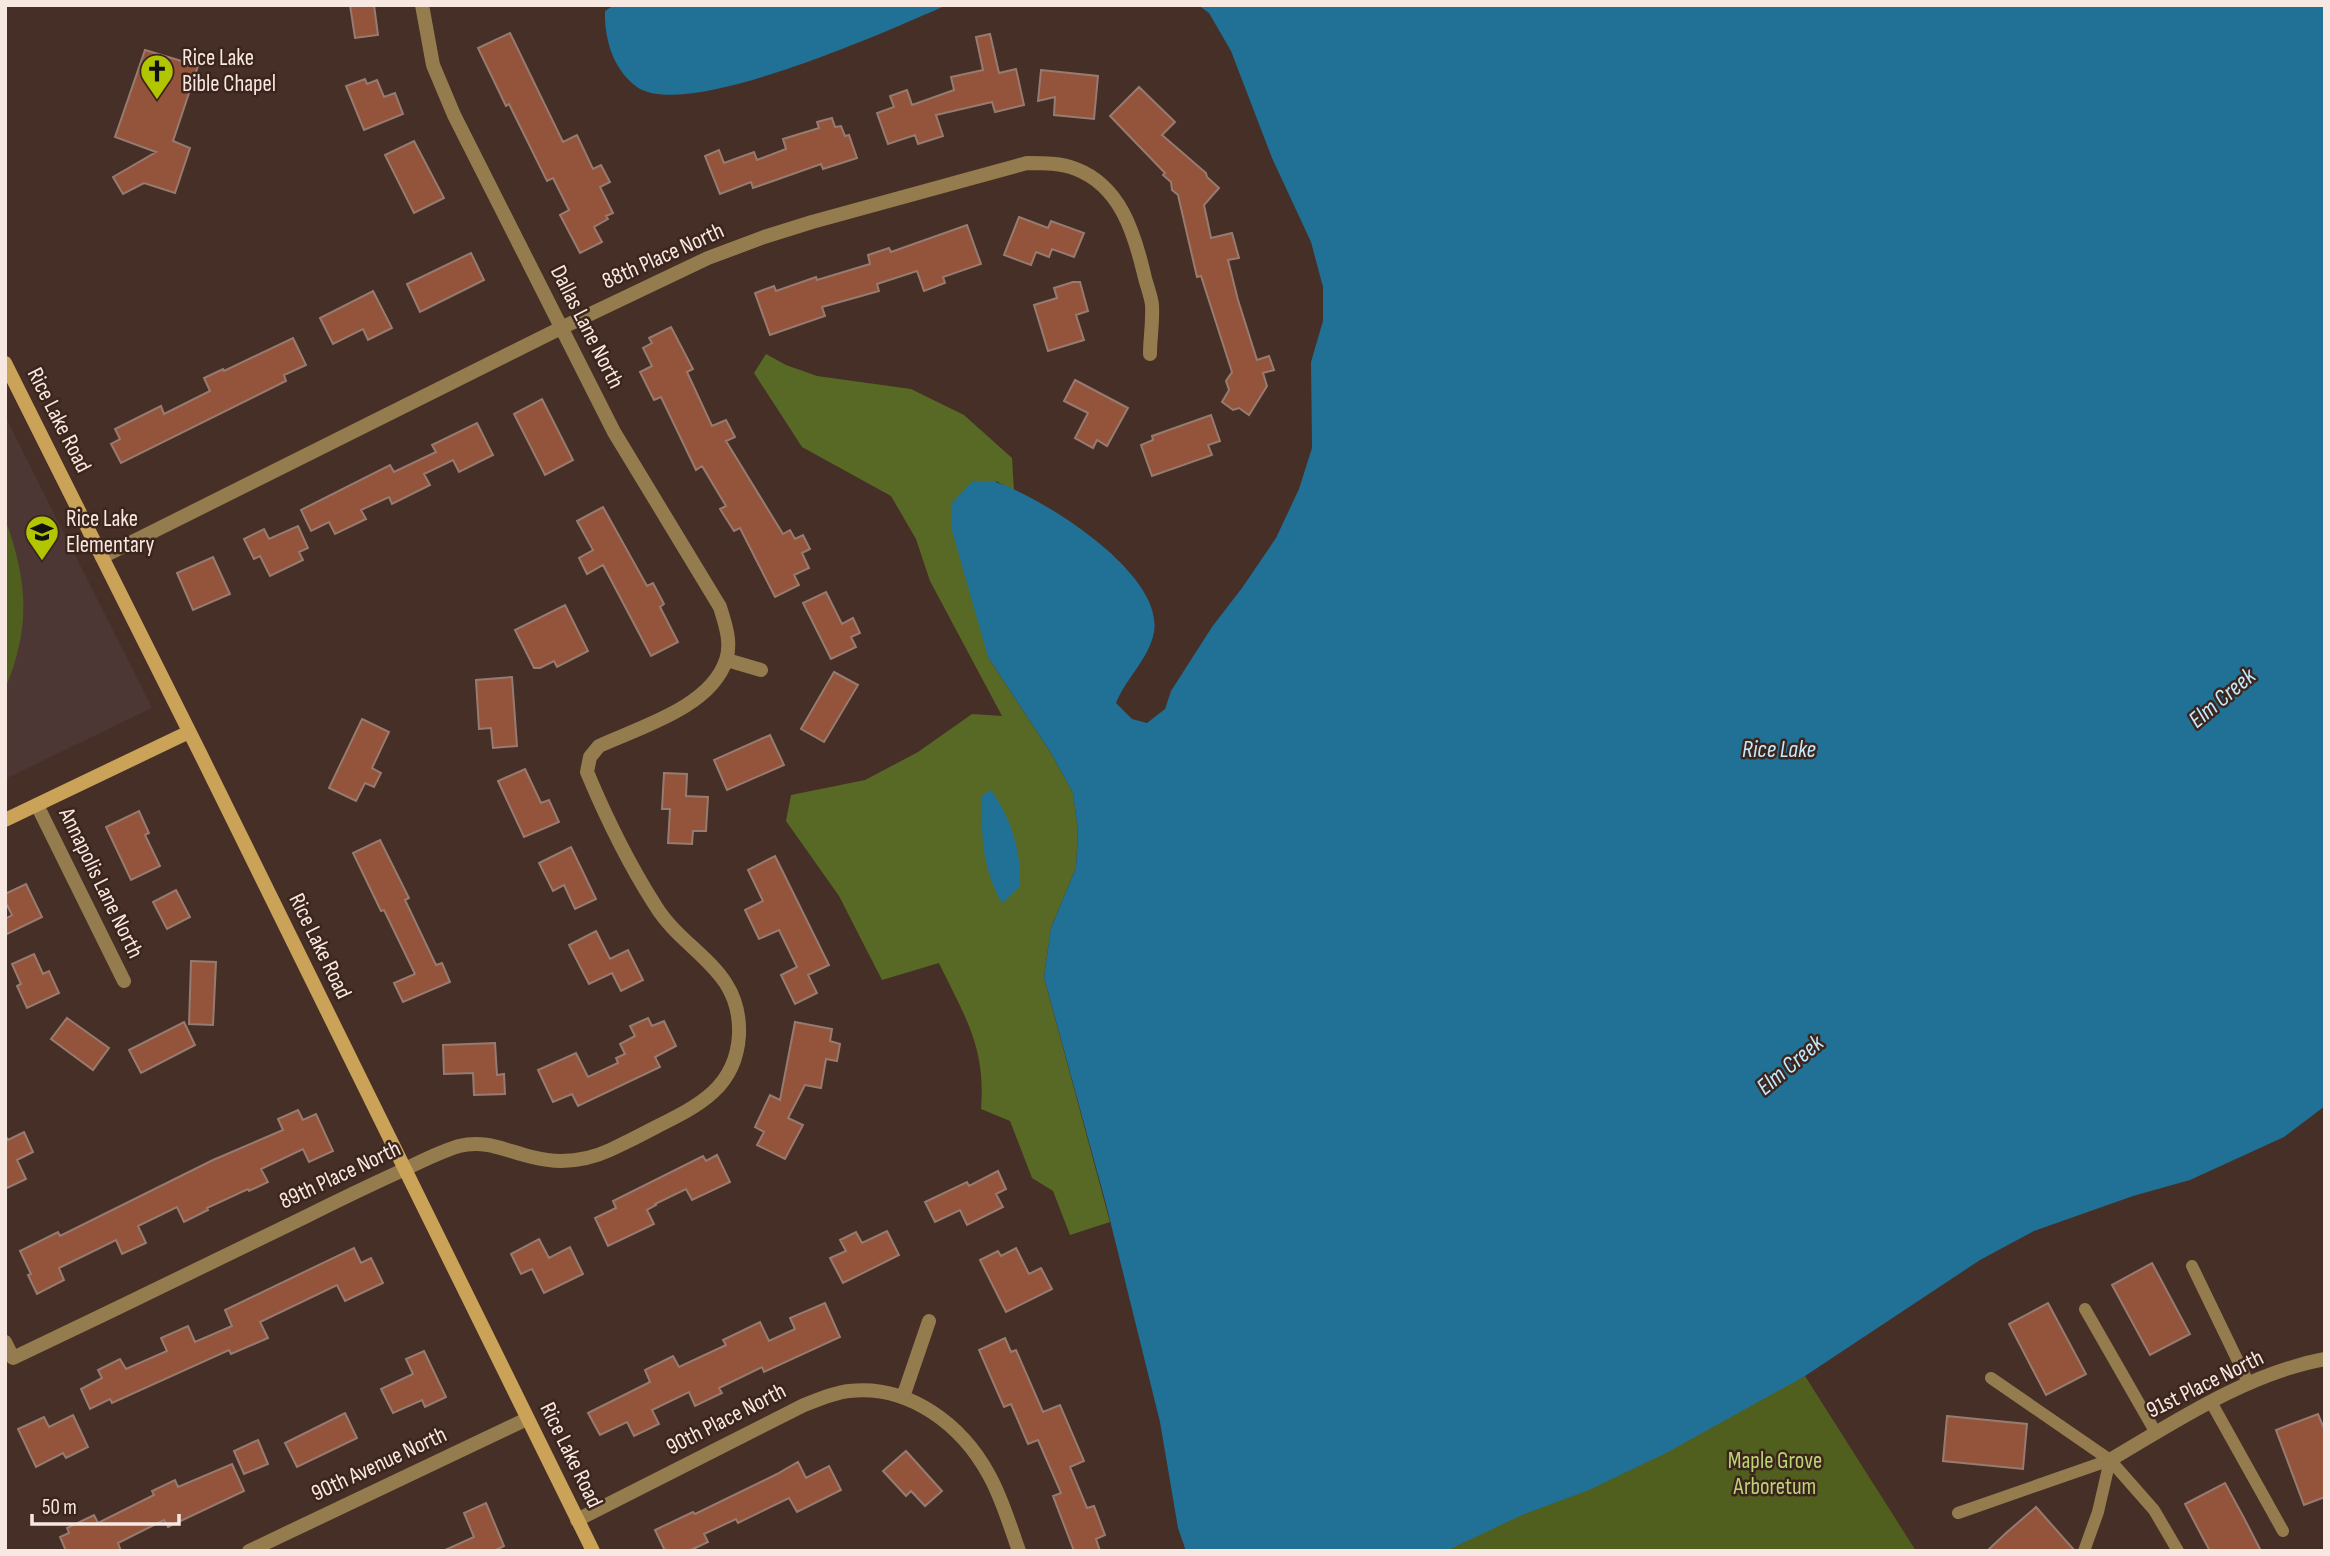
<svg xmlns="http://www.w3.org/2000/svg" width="2330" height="1556" viewBox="0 0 2330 1556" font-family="'Sofia Sans Condensed',sans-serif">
<rect width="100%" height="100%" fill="#462f26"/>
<!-- education -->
<path fill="#4c3735" d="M5 416 152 708 5 779Z"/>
<!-- green -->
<path fill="#505f1e" d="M5 519C28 581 31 628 5 689Z
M1805 1376 1916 1551H1428L1568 1481Z"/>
<!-- forest -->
<path fill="#586825" d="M766 354 786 365 817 376 911 389 964 415 1012 458 1014 491 996 481 988 657 1051 753 1073 793 1078 830 1076 868 1051 928 1044 977 1110 1222 1070 1235 1053 1191 1032 1178 1010 1121 981 1109C986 1047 965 1017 939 963L882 980 839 896 786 821 791 795 865 780 918 752 972 714 1002 716 930 581 916 539 891 496 802 447 754 373Z"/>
<!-- water -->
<path fill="#207195" d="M614 5H947C892 29 686 122 637 87 613 70 604 38 605 11Z
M1198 5H2325V1106L2284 1137 2190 1180 2133 1196 2034 1231 1980 1260 1805 1376 1668 1452 1589 1490 1522 1515 1446 1551H1186L1178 1528 1160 1422 1106 1204 1044 977 1051 928 1076 868 1078 830 1073 793 1051 753 988 657 951 527 952 503 972 482C980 482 991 480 998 483 1045 499 1164 574 1154 632 1149 659 1126 678 1116 703L1132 719 1147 723 1165 709 1171 691 1212 627 1242 588 1276 538 1299 489 1312 448 1311 362 1323 321V287L1311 242 1272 158 1231 51 1209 13Z
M991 790C1012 820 1021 850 1020 887L1002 903C982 868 981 835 982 796Z"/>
<!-- building -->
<path fill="#94543b" stroke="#977b70" stroke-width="2" d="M350 5H374L378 35 355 38Z
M510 33 563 142 577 135 593 169 601 165 610 182 600 187 613 213 606 216 608 219 594 227 602 242 580 253 560 215 569 210 553 178 547 181 509 104 506 106 478 48Z
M990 34 999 73 1016 69 1024 105 995 112 992 102 936 115 943 136 918 144 915 135 888 144 877 113 894 107 890 96 907 90 912 105 954 90 951 77 983 70 976 37Z
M145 50 198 66 173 141 190 148 175 193 144 183 123 194 113 177 156 152 115 137Z
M1041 70 1098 76 1094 119 1054 115 1055 97 1038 101Z
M365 79 367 84 377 80 384 97 395 93 403 114 364 130 346 86Z
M1139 87 1175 122 1162 135 1206 173 1207 177 1219 188 1204 205 1211 238 1232 233 1239 258 1228 260 1238 300 1257 360 1269 356 1274 370 1263 373 1267 386 1249 415 1239 408 1233 410 1222 402 1229 390 1226 381 1232 372 1201 276 1197 277 1178 195 1172 190 1171 182 1163 175 1165 173 1110 116Z
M832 118 835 127 841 126 845 136 849 135 857 158 823 169 821 164 753 188 751 182 720 194 705 156 719 150 724 163 754 152 757 160 786 149 783 139 819 128 817 122Z
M414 141 444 198 414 213 385 155Z
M1019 217 1048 228 1051 221 1084 233 1074 257 1052 249 1049 257 1036 252 1031 265 1004 255Z
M967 225 981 264 943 277 945 283 924 291 917 271 877 284 879 291 822 307 825 316 770 335 755 293 774 286 776 291 816 277 817 280 870 264 868 255 889 248 891 252Z
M471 253 484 280 420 312 407 284Z
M1073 282H1080L1088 311 1076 315 1084 340 1048 351 1034 305 1057 298 1054 288Z
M373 291 392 328 368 340 363 329 333 344 320 318Z
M671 327 693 369 687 372 712 426 726 420 735 437 726 441 783 534 790 530 795 539 803 535 810 549 802 553 809 568 794 575 799 585 775 597 740 528 734 531 720 509 726 506 702 466 696 470 661 397 654 400 640 372 652 366 643 348 652 343 649 338Z
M293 338 306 365 284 375 286 381 121 463 111 444 120 439 115 429 161 406 164 414 210 391 204 378 223 369 224 371Z
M1075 380 1128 408 1107 446 1097 440 1093 448 1075 438 1088 413 1064 401Z
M542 399 573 460 545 475 514 414Z
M1211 415 1220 441 1208 445 1212 455 1152 476 1141 445 1153 440 1152 436Z
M477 423 493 455 459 472 453 460 424 474 430 485 392 504 389 497 361 510 366 519 335 534 329 522 311 531 301 510 390 465 394 472 436 452 432 445Z
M603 507 647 586 653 583 664 604 660 607 678 642 651 656 603 565 587 574 579 558 593 550 577 521Z
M298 526 308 548 299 552 303 560 270 576 260 556 254 559 244 539 264 529 269 539Z
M213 557 230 594 193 610 177 573Z
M826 592 842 624 853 618 860 633 851 637 856 647 831 659 803 603Z
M565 605 588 651 557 667 554 661 540 668H534L515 630Z
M834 672 858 685 824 742 801 729Z
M512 677 517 746 493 748 491 728 479 729 476 680Z
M362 719 389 732 372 768 381 773 374 787 365 783 356 801 329 788Z
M770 735 784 765 727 790 714 760Z
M525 769 541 803 549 800 559 822 524 837 498 781Z
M664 773 687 774 686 796 708 797 706 831H693L692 844 668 843 670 809H662Z
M139 811 149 833 145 835 160 866 131 880 106 827Z
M380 840 409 898 405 900 436 965 442 963 450 982 403 1002 394 983 415 974 384 910 381 911 353 853Z
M571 847 596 899 575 909 564 885 553 891 539 863Z
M775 856 829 965 808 975 817 993 795 1004 781 975 797 967 779 930 759 939 745 910 763 901 748 870Z
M26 884 42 917 5 935V919L12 915 5 901V894Z
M176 890 190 917 167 929 153 902Z
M596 931 610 959 628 950 643 980 621 991 612 973 589 984 569 945Z
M34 954 43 974 49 971 59 993 27 1008 17 986 21 984 12 964Z
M191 961 216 962 213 1025 189 1024Z
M67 1018 109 1048 93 1070 51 1039Z
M648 1018 652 1026 664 1021 676 1046 655 1057 660 1067 578 1106 572 1094 553 1102 538 1070 576 1053 588 1077 618 1063 616 1058 625 1054 620 1044 635 1036 630 1026Z
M184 1022 195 1045 141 1073 129 1050Z
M795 1022 832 1029 830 1041 840 1044 837 1061 826 1059 821 1088 805 1085 788 1118 803 1125 785 1159 757 1145 764 1132 755 1127 770 1095 780 1100Z
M495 1043 497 1075 504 1074 505 1094 474 1095 473 1073 444 1074 443 1045Z
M298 1110 303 1120 316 1114 333 1151 309 1162 303 1149 261 1169 268 1182 249 1191 248 1189 207 1208 208 1210 184 1222 177 1207 138 1226 146 1243 122 1254 116 1240 59 1268 64 1280 37 1294 28 1275 31 1274 20 1251 58 1232 60 1236 213 1160 283 1130 278 1119Z
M24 1132 33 1152 17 1160 26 1179 5 1189V1135L8 1140Z
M717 1155 730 1182 692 1200 686 1189 655 1204 656 1205 647 1210 654 1224 608 1246 595 1218 616 1208 613 1201 703 1156 706 1161Z
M998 1171 1006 1189 996 1194 1003 1207 967 1225 960 1210 935 1222 925 1202 967 1182 969 1186Z
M887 1231 899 1255 843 1283 830 1258 846 1251 840 1240 856 1232 862 1243Z
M539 1239 549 1258 570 1247 583 1274 544 1293 532 1269 521 1274 511 1254Z
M354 1248 361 1263 371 1258 383 1283 345 1301 337 1285 260 1322 268 1338 231 1354 229 1350 112 1403 110 1399 90 1409 81 1389 102 1378 98 1370 120 1359 126 1369 167 1351 161 1338 188 1326 195 1342 232 1326 225 1310Z
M1016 1248 1029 1274 1041 1268 1052 1289 1006 1312 980 1260 998 1251 1001 1256Z
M2152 1263 2190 1334 2150 1355 2112 1285Z
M825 1303 840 1337 764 1372 762 1367 719 1388 722 1393 695 1406 689 1392 652 1410 659 1424 634 1436 627 1422 600 1435 588 1413 650 1382 645 1370 673 1356 679 1367 726 1345 723 1340 760 1322 769 1341 795 1329 790 1318Z
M2048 1303 2086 1374 2046 1395 2009 1324Z
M1005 1338 1011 1352 1016 1350 1043 1412 1060 1405 1084 1461 1070 1467 1087 1508 1094 1506 1105 1535 1096 1539 1100 1551H1074L1053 1496 1061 1493 1038 1440 1028 1444 1011 1404 1004 1407 979 1350Z
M424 1351 446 1397 425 1407 422 1400 393 1413 381 1389 413 1374 406 1359Z
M345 1413 357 1438 297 1467 285 1443Z
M2318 1414 2325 1431V1497L2304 1505 2276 1430Z
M73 1415 88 1447 66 1458 63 1453 36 1467 18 1429 44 1417 49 1427Z
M1947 1416 2027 1424 2023 1469 1943 1461Z
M258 1440 268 1464 244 1474 234 1451Z
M906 1451 942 1491 925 1506 911 1491 906 1496 883 1471Z
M798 1462 806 1478 829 1466 841 1490 797 1512 789 1498 738 1523 736 1519 704 1534 708 1542 689 1551H665L655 1530 693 1512 695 1514 777 1474Z
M232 1464 244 1491 168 1527 164 1520 118 1543 121 1551H66L60 1537 69 1533 67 1528 94 1515 98 1523 154 1495 152 1491 175 1480 178 1487Z
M2225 1483 2244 1518 2261 1551H2210L2204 1540 2185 1504Z
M486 1503 504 1546 494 1551H443L474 1537 464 1513Z
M2036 1507 2075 1551H1987L2006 1533Z"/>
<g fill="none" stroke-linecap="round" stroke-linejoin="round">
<!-- lane -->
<path stroke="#957c4f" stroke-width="12" d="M2192 1266 2249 1384
M2085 1309 2156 1433
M1991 1378 2110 1460 2154 1510 2178 1551
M2211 1402 2283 1531
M1958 1513 2110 1460
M2084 1551 2098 1512 2110 1460"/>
<!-- street -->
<path stroke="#957c4f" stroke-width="14" d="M102 557 561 328 708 258 764 237 812 222 1027 163C1044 163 1061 163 1076 169 1120 186 1134 232 1144 274 1146 284 1151 295 1152 305 1153 321 1150 339 1150 354
M727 660 761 670
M37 805 124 981
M5 1342 13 1358C110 1312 206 1265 303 1218 335 1202 368 1186 401 1171 420 1162 439 1152 459 1146 486 1139 506 1151 532 1157 559 1164 584 1162 610 1150 625 1143 641 1135 656 1127 698 1106 736 1088 739 1035 742 968 684 953 655 905 630 866 605 815 587 772L590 757 599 746C640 727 711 707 726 660 732 643 725 623 720 607L614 432 454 115 433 65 422 5
M903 1397 929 1321
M2110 1460C2176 1421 2248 1373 2325 1359
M577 1520 802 1406C817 1400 832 1393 849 1391 909 1384 962 1425 989 1475 1002 1498 1010 1526 1019 1551
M249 1551 527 1419"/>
<!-- secondary -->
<path stroke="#caa258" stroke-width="14" d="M5 363 200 753 593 1551
M5 820 189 732"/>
</g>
<!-- icons -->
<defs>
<g id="church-pin" transform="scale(1.75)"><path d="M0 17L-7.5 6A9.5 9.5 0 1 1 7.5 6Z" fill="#b1c500" stroke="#3c251c"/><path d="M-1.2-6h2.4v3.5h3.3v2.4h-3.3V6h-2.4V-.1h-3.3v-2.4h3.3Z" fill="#111"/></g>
<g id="school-pin" transform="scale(1.75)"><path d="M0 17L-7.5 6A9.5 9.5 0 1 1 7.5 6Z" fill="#b1c500" stroke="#3c251c"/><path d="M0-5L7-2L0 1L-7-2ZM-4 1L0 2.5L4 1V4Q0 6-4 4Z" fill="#111"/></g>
</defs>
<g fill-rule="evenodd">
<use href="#church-pin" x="157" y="71"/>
<use href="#school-pin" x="42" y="532"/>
</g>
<g text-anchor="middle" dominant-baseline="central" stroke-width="5" stroke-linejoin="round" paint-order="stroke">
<!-- poi labels -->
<g font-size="23" fill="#f8e8e2" stroke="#3c251c" text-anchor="start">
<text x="182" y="58">Rice Lake<tspan x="182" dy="26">Bible Chapel</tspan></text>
<text x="66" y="519">Rice Lake<tspan x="66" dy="26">Elementary</tspan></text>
</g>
<!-- street labels -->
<g font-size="23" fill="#f8e8e2" stroke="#3c251c">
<text transform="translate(663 256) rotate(-24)">88th Place North</text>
<text transform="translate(587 327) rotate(63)">Dallas Lane North</text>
<text transform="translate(59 420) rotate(63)">Rice Lake Road</text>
<text transform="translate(101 883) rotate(64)">Annapolis Lane North</text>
<text transform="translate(320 946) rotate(64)">Rice Lake Road</text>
<text transform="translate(340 1175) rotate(-25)">89th Place North</text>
<text transform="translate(2205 1384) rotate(-26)">91st Place North</text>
<text transform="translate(726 1419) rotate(-27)">90th Place North</text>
<text transform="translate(571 1455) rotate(64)">Rice Lake Road</text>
<text transform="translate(379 1464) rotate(-25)">90th Avenue North</text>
</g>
<!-- park labels -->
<g font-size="23" fill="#bbd475" stroke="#3c251c">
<text x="1775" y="1461">Maple Grove<tspan x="1775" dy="26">Arboretum</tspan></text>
</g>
<!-- water labels -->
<g font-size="24" font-style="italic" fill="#c3e9fe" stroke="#3c251c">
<text transform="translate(2222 698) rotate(-40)">Elm Creek</text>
<text x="1779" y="749">Rice Lake</text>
<text transform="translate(1790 1065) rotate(-40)">Elm Creek</text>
</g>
</g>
<!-- border -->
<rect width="2330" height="1556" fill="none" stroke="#f8e8e2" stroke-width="14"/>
<!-- scale -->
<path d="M32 1514v10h147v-10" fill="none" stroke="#f8e8e2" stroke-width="3.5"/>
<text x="42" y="1514" font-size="21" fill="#f8e8e2" stroke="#3c251c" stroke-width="5" paint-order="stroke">50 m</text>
</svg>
